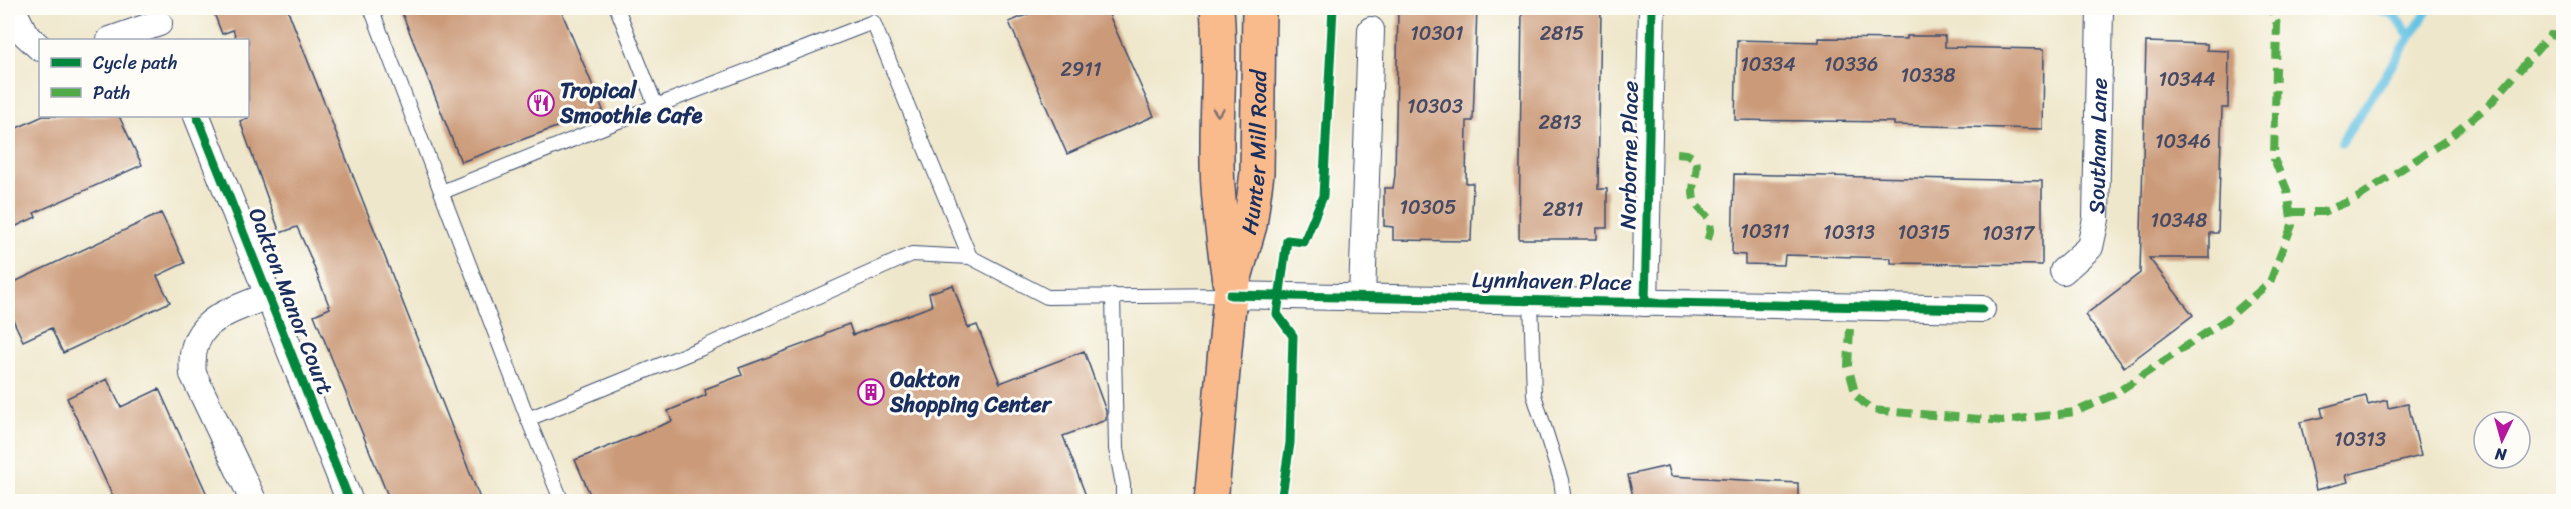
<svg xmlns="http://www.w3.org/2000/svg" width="2571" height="509" viewBox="0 0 2571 509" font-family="Sriracha,sans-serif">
<rect width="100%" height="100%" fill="#fdfcf7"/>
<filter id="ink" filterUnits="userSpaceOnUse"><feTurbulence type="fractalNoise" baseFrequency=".0167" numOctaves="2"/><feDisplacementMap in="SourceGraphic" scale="12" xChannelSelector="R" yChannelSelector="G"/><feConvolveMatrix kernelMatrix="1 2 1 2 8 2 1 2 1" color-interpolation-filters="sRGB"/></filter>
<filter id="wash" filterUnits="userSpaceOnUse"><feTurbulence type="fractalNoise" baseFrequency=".008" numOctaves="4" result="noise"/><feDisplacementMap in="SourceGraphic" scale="24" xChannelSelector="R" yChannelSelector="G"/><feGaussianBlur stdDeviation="1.35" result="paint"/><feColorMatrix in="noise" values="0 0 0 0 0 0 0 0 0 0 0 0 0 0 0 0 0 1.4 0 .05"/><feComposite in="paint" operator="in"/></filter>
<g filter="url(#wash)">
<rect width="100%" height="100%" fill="#efe7cb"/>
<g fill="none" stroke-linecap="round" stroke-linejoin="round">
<!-- stream -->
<path stroke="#66c3e4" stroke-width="9" d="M2374 8 2394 15 2410 36
M2342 142 2429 8"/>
</g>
<g id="blocks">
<!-- building -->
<path fill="#cb9a78" d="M212 8H287L481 501H390L314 315 330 308 309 254 297 227 280 233 240 121 248 118V40H237L233 30 222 34Z
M400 8H560L603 110 461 162Z
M1043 8H1106L1154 116 1067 154 1009 22Z
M1398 8H1477L1473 121H1467L1466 183H1473L1471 241 1393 240V227L1384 226V188H1393L1395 175Z
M1522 8H1601L1598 189H1607V228H1597V239H1519Z
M1907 36H1945V47L2044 49 2043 129 1894 125V122L1735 120 1737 40 1819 42V38L1907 39Z
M2146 42 2207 44V50L2229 51 2228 108H2222L2218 233H2210V258H2149L2193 315 2124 367 2085 315 2140 273Z
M43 116H119L142 165 34 213 36 217 8 230V132Z
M1734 174 2042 181V265L1891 263V258L1785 255 1784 265 1745 264V255L1732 254Z
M161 213 185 263 157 276 170 302 63 353 51 328 23 341 8 309V285Z
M953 285 968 328 977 325 1000 383 1084 351 1106 411V420L1063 436 1088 501H593L575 460 672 421 668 411 706 395 705 389 742 375 739 368 825 336V333L849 324 853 335 932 306 929 293Z
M107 379 121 407 159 389 210 501H115L67 398Z
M2366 396 2368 405 2387 400 2388 408 2408 404 2421 456 2346 475 2348 482 2316 490 2300 422 2323 417 2321 408Z
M1668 466 1671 476 1798 483V501H1634L1628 475Z"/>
</g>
</g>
<g filter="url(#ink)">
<use href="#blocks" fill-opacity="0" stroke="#3b4b6e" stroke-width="1.5"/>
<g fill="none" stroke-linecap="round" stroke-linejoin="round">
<!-- service casing -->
<g stroke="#3b4b6e" stroke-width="16">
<path id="service" d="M371 8 528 419 702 348 912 254 970 257
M617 8 656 106 873 22 970 257 1047 297 1230 295
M442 192 656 106
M1113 295 1116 449 1123 485V502
M1531 300 1534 395 1561 480 1564 502
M528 419 562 502"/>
</g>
<!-- minor casing -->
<g stroke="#3b4b6e" stroke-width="28">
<g id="minor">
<path d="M12 8 25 34 40 48"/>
<path d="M110 40 159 23"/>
<path d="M197 116 350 502"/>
<path id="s1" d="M2063 271 2090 247 2096 219 2100 8"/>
<path d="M1230 295 1982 309"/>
<path d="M1362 297 1371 30"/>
<path d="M1645 303 1652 8"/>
<path d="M254 502 193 374C187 320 227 313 267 296"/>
</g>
</g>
<!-- primary casing -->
<g stroke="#3b4b6e" stroke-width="36">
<g id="primary">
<path d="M1217 8C1221 54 1217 100 1217 147 1216 192 1223 237 1229 281"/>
<path id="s2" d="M1211 502 1230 295 1250 225 1257 173 1259 8"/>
</g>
</g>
<!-- service -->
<use href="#service" stroke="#fff" stroke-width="14"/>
<!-- minor -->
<use href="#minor" stroke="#fff" stroke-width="26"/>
<!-- primary -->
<use href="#primary" stroke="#fabb8c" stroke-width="33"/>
<!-- quiet -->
<path stroke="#52ab49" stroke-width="8" stroke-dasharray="15 8" stroke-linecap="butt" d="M1677 153 1687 154 1696 159C1699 172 1693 179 1693 192 1694 219 1722 208 1705 246
M2290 212H2323L2357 198 2445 141 2491 103 2550 35 2564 37
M1850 329 1848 366 1856 396 1872 410 2003 421 2075 412 2113 395 2227 319 2270 282 2292 225 2287 190 2274 159 2277 24 2270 8"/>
<!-- cycleway casing -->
<g stroke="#fdfcf7" stroke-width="13">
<path id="cycleway" d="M197 116 350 502
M1230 295 1982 309
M1645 303 1652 8
M1281 502 1290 443 1293 336 1277 314 1287 240 1304 242 1323 196 1333 8"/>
</g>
<!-- cycleway -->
<use href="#cycleway" stroke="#00873e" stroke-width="9"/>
</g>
<!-- one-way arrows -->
<defs><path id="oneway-chevron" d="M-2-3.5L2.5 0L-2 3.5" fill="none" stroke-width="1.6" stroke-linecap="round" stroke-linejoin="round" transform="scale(1.5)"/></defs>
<use stroke="#7f6e73" href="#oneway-chevron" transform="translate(1218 112) rotate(93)"/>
</g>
<!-- icons -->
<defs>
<g id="restaurant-ring" transform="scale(1.35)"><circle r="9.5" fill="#fdfcf7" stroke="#b5179e" stroke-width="1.5"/><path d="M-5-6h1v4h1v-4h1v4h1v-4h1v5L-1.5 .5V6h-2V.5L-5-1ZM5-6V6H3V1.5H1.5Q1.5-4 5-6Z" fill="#b5179e"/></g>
<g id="building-ring" transform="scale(1.35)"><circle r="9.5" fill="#fdfcf7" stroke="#b5179e" stroke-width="1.5"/><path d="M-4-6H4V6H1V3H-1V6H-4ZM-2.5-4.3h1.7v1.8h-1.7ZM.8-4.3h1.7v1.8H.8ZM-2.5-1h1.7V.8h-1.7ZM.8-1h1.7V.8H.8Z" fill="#b5179e"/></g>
</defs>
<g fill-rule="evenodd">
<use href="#restaurant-ring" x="541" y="103"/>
<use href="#building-ring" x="871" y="392"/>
</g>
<g text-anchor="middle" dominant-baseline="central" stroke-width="6" stroke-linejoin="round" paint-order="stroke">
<!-- number labels -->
<g font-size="20" fill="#474a64">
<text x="1437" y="33">10301</text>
<text x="1562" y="33">2815</text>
<text x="1768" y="64">10334</text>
<text x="1851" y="64">10336</text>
<text x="1081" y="69">2911</text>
<text x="1928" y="75">10338</text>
<text x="2187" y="79">10344</text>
<text x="1435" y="106">10303</text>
<text x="1560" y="122">2813</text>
<text x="2183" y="141">10346</text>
<text x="1428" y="207">10305</text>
<text x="1563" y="209">2811</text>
<text x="2179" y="220">10348</text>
<text x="1765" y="231">10311</text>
<text x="1849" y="232">10313</text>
<text x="1924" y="232">10315</text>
<text x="2008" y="233">10317</text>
<text x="2360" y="439">10313</text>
</g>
<!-- poi labels -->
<g font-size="22" font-weight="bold" fill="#1b2f5e" stroke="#fdfcf7" text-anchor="start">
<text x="560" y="90">Tropical<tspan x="560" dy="25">Smoothie Cafe</tspan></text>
<text x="890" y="379">Oakton<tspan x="890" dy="25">Shopping Center</tspan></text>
</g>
<!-- street labels -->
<g font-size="22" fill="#1b2f5e" stroke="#fdfcf7">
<text stroke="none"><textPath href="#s1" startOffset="138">Southam Lane</textPath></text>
<text stroke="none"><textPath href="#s2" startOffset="354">Hunter Mill Road</textPath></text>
<text transform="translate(1629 155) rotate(-89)">Norborne Place</text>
<text transform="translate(1552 281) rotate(1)">Lynnhaven Place</text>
<text transform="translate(291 301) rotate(69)">Oakton Manor Court</text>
</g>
</g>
<!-- margin -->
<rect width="2571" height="509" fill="none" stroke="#fdfcf7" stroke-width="30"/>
<!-- legend -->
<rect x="39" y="39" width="210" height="78" fill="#fdfcf7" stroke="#a3aaba" stroke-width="1.5"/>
<rect x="51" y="58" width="30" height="9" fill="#00873e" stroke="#a3aaba" stroke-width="1.5"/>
<text x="93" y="69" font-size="18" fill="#1b2f5e">Cycle path</text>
<rect x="51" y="88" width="30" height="9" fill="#52ab49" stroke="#a3aaba" stroke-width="1.5"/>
<text x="93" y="99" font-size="18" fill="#1b2f5e">Path</text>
<!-- north arrow -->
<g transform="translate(2502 440) rotate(185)"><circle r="28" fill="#fdfcf7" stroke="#a3aaba" stroke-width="1.5"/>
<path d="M0-4.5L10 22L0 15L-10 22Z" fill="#b5179e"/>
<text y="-9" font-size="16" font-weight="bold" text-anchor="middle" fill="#1b2f5e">N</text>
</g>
</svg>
